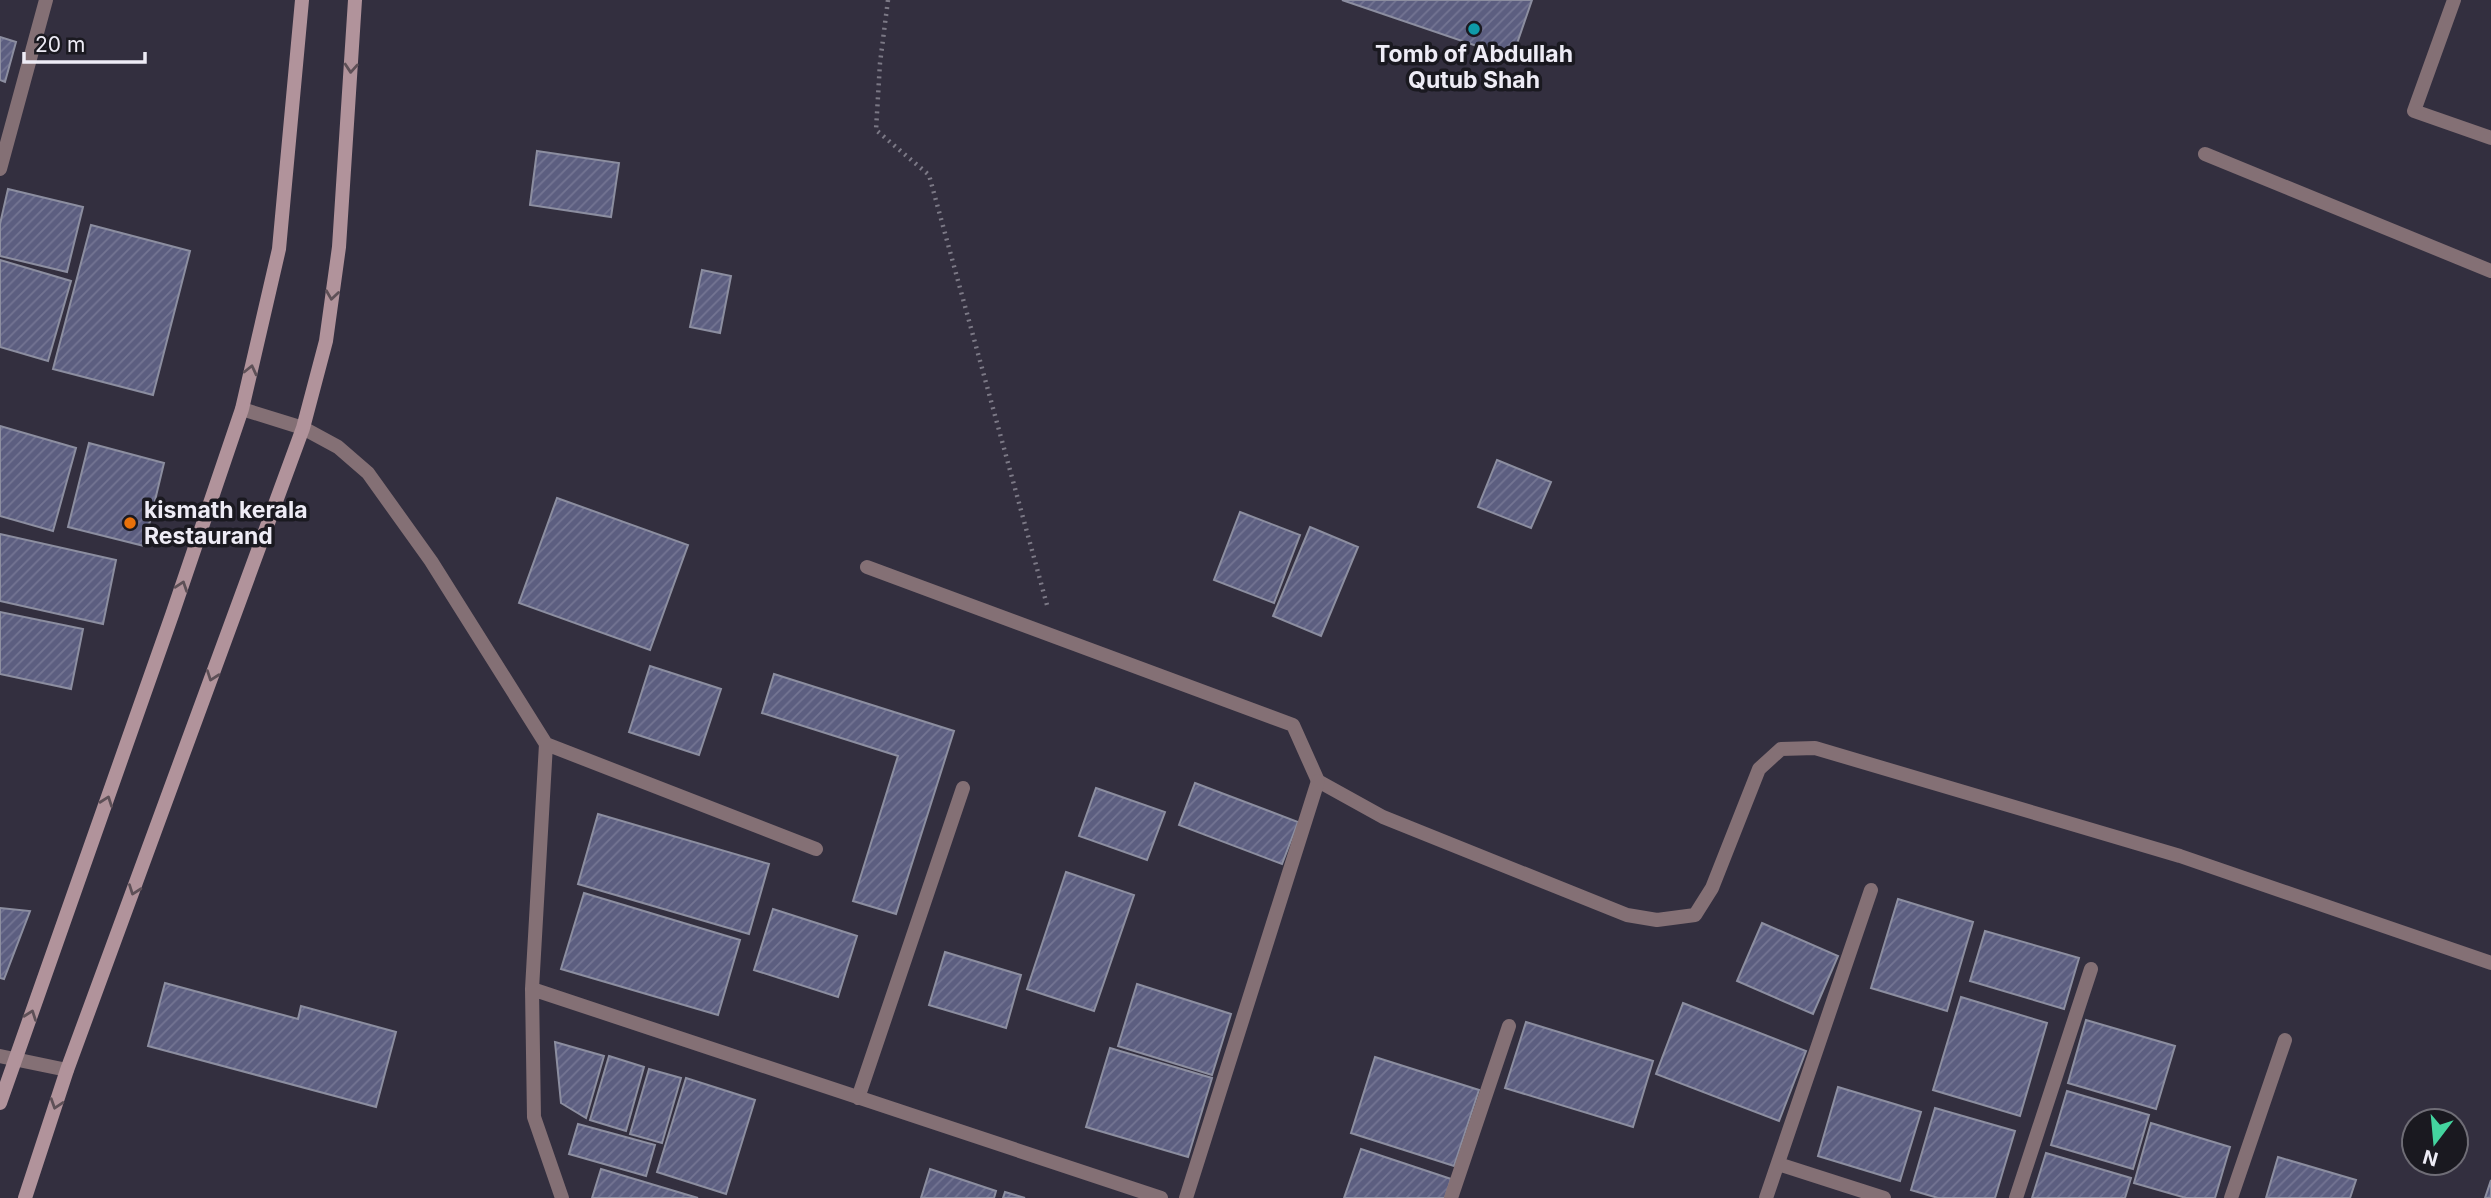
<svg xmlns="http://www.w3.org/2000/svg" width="2491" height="1198" viewBox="0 0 2491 1198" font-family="Inter,sans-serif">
<defs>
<pattern id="building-hatch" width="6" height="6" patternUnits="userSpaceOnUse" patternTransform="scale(1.75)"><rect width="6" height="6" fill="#5c5e80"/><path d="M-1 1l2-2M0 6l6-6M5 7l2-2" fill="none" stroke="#747593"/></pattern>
</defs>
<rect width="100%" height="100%" fill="#332f3f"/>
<!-- building -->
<path fill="url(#building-hatch)" stroke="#8c8ea0" stroke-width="2" d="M1342 0H1532L1512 58Z
M0 37 16 42 5 82 0 80Z
M537 151 619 163 611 217 530 205Z
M8 189 83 207 67 272 0 256V224Z
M91 225 190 251 153 395 53 369Z
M0 260 71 281 48 361 0 347Z
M702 270 731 276 720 333 690 327Z
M0 426 76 448 53 531 0 516Z
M89 443 164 463 144 546 68 527Z
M1497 460 1551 482 1531 528 1478 507Z
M557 498 688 545 650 650 519 603Z
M1240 512 1300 535 1274 603 1214 580Z
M1310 527 1358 547 1321 636 1273 616Z
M0 534 116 560 103 624 0 601Z
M0 612 83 629 71 689 0 674Z
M650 666 721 689 699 755 629 732Z
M774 674 954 731 896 914 853 901 898 756 762 713Z
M1195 783 1298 822 1282 864 1179 825Z
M1096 788 1165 812 1147 860 1079 836Z
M598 814 769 864 749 934 578 884Z
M1066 872 1134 895 1094 1011 1027 989Z
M584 893 740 940 718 1015 561 969Z
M1898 899 1973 922 1947 1011 1871 988Z
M0 908 30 911 4 979 0 978Z
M773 909 857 936 838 997 754 970Z
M1762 923 1838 956 1813 1014 1737 981Z
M1985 931 2079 958 2064 1009 1970 981Z
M945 952 1021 975 1006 1028 929 1005Z
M165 983 298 1019 301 1006 396 1032 376 1107 148 1046Z
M1137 984 1231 1014 1212 1075 1118 1046Z
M1961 997 2047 1023 2020 1116 1933 1090Z
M1683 1003 1806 1051 1779 1121 1656 1074Z
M2086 1020 2175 1046 2156 1109 2068 1083Z
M1526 1022 1653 1061 1633 1127 1505 1088Z
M555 1042 604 1056 586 1118 561 1103Z
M1110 1048 1212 1078 1188 1157 1086 1127Z
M609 1056 644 1067 626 1131 590 1120Z
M1375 1057 1479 1090 1454 1166 1351 1133Z
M649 1069 681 1078 662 1143 630 1134Z
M686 1078 755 1100 726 1194 657 1172Z
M1838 1087 1921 1112 1900 1181 1818 1156Z
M2067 1091 2149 1115 2133 1169 2051 1145Z
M1935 1108 2015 1131 1995 1198H1938L1911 1190Z
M2151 1123 2230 1147 2215 1198H2186L2134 1183Z
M578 1124 655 1145 646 1176 569 1154Z
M1361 1149 1451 1179 1445 1198H1344Z
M2046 1153 2131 1178 2125 1198H2032Z
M2278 1157 2356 1180 2350 1198H2266Z
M601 1169 698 1198H592Z
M930 1169 996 1191 994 1198H921Z
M2491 1180V1198H2485Z
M1005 1192 1025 1198H1003Z"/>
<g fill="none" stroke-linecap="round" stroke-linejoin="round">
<!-- path -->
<path stroke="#7c7986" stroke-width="4.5" stroke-dasharray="2 5" stroke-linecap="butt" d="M888 0 880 63 876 130 929 175 1047 605"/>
<!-- lane -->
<path stroke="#847075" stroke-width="14" d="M2454 0 2414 111 2491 138
M867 567 1293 725 1318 781 1383 817 1627 915 1657 920 1695 915 1712 888 1759 769 1781 749 1815 748 2180 856 2491 963"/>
<!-- street -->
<path stroke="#847075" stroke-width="14" d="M2205 154 2491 271
M0 169 46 0
M242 409 303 428 338 447 368 473 431 561 546 744 532 989 534 1117 562 1198
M546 744 816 849
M532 989 1161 1198
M0 1056 67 1070
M858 1098 963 788
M1778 1164 1884 1198
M1186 1198 1318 781
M1451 1198 1509 1026
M1766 1198 1871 890
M2016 1198 2091 969
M2231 1198 2285 1040"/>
<!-- secondary -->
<path stroke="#b1939b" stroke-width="14" d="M0 1103 172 615 242 409 279 249 302 0
M25 1198 67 1070 303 428 326 341 339 247 355 0"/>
</g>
<!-- one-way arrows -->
<defs><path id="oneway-chevron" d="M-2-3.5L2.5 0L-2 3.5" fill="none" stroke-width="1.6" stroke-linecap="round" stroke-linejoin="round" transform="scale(1.75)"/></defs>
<g stroke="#5e5057">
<use href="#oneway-chevron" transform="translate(351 68) rotate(94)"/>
<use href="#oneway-chevron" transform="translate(332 295) rotate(98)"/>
<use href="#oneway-chevron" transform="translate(251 370) rotate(-77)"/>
<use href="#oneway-chevron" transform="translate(182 586) rotate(-71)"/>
<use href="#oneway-chevron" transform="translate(212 676) rotate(110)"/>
<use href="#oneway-chevron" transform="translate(107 801) rotate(-70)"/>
<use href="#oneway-chevron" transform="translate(134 890) rotate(110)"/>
<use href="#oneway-chevron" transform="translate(31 1015) rotate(-70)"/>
<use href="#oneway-chevron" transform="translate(56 1104) rotate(108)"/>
</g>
<!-- markers -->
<circle fill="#0f9aa8" stroke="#1a1920" stroke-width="2.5" cx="1474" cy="29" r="7"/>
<circle fill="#e8710a" stroke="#1a1920" stroke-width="2.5" cx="130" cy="523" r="7"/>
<g text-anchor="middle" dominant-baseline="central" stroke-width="7" stroke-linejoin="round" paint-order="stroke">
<!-- poi labels -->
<g font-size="23" font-weight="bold" fill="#eeecf6" stroke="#1a1920">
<text x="1474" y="54">Tomb of Abdullah<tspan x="1474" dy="26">Qutub Shah</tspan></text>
<text x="144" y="510" text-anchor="start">kismath kerala<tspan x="144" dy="26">Restaurand</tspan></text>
</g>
</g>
<!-- north arrow -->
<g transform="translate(2435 1142) rotate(196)"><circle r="33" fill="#1a1920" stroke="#6f6d76" stroke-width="2"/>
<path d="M0-5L12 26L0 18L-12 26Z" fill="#44d49f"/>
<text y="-10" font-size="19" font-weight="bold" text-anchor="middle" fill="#eeecf6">N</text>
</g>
<!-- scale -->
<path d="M24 52v10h121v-10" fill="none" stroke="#eeecf6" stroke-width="3.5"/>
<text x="35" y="52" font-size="21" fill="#eeecf6" stroke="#1a1920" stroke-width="5" paint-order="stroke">20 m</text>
</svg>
